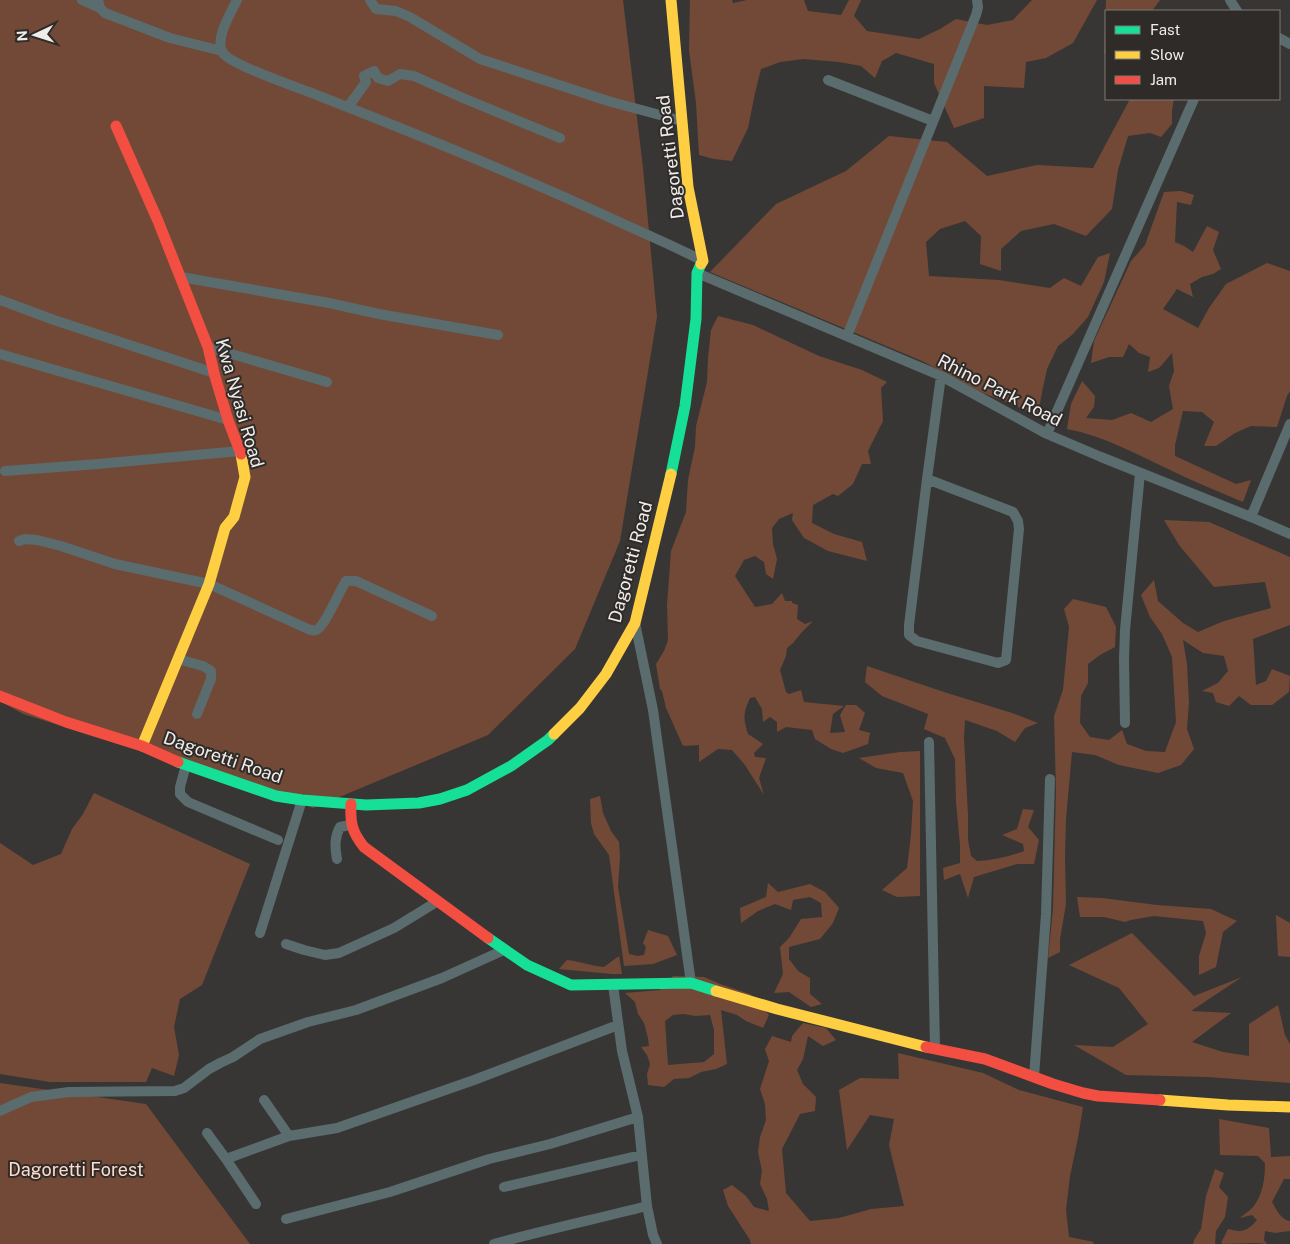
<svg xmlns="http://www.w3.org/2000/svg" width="1290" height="1244" viewBox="0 0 1290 1244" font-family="'Public Sans',sans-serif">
<rect width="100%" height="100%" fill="#383634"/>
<!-- green -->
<path fill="#724937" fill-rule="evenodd" d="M0 0H623L643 168 657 317 620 541 575 649 488 735 313 808 196 768 23 714 0 701Z
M690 0H732L733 3 747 0H804L808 11 841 15 849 0H861L854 16 867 31 919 39 940 29 956 19 987 25 1013 20 1032 0H1097L1073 43 1046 58 1026 62 1024 88 984 86V118L954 128 934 83V64L896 53 882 61 875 78 861 66 839 62 803 59 780 62 761 69 755 93 748 128 732 161 714 159 699 155 696 103 689 50Z
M1106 0H1160L1152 11H1106V55L1104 54Z
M1130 99H1174L1172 110V124L1161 137 1150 133 1128 136 1118 170 1112 209 1086 236 1054 224 1021 231 1001 249V271L980 264 981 236 965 221 940 229 926 242 929 276 999 280 1050 288 1064 278 1081 286 1098 257 1110 253 1104 282 1088 317 1072 335 1058 346 1047 369 1041 397 1038 416 1028 411 981 392 922 361 710 272 776 204 846 171 889 136 947 142 987 176 1037 165 1093 168Z
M1181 191 1194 195 1191 205 1177 202 1175 242 1184 246 1193 252 1207 226 1219 232 1213 250 1221 269 1213 274 1202 277 1190 284 1193 297 1177 289 1163 309 1198 328 1209 308 1226 284 1267 263 1290 271V391L1287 396 1277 427 1251 426 1235 433 1216 446H1204L1214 422 1202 412 1183 411 1175 445V456L1236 484 1251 480 1243 502C1218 491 1192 481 1168 469 1134 453 1104 436 1067 429L1071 404 1082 381 1095 396 1094 407 1086 418 1112 420 1131 413 1151 422 1173 409 1169 386 1174 371 1172 353 1159 368 1148 372 1150 357 1139 353 1129 344 1123 357H1109L1091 363 1094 341 1131 261 1145 245 1164 192Z
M718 316 753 325 819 356 862 370 887 382 881 388 883 421 868 451 871 464H862L853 484 838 496 833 494 813 505 812 523 834 534 862 542 867 561 828 551 804 538 792 520 793 513 779 519 772 528 773 544 777 559 773 579 766 574 764 562 755 556 744 560 735 576 755 607 772 604 782 593 785 601H792V603L798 605 797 619 805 624 813 621 802 632 793 643 787 648 786 656 780 670 786 692 789 694 801 690 804 702 844 706 833 714 830 733 845 732 840 715 846 705H856L865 713 859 730 870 733 868 744 843 753 831 749 815 739 812 730 786 727 777 732V722L770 717 763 722 762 709 755 697 750 698C743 713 743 719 748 734L763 744 754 753 755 757 766 758 759 778 764 795 745 765 732 750 718 749 699 762V745L684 746 683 745V746L666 708 662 691 660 689 656 664 664 651 668 640 667 605 671 551 686 512 688 480 695 447 696 426 707 382 708 358 711 330Z
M1164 520 1209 522 1290 557V625L1253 639 1256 685 1266 681 1272 669 1290 676 1289 692 1272 705H1251L1239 696 1229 706 1216 702 1213 693 1202 691 1218 683 1228 671 1224 656 1203 653 1183 640 1187 664 1189 702 1187 729 1194 749 1181 765 1158 773 1119 765 1095 755 1072 752 1066 819 1065 857 1066 904 1060 939V952L1048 958 1053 909 1056 790 1054 716 1063 690 1069 627 1064 609 1073 599 1106 607 1116 627 1115 647 1100 655 1088 664V683L1081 696 1080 723 1090 737 1109 740 1122 730 1127 744 1146 751 1165 752 1176 722 1172 657 1162 634 1150 617 1141 595 1154 580 1158 601 1183 623 1198 632 1224 621 1271 608 1265 582 1214 587 1179 545Z
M867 666 947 693 1012 713 1038 723 1025 728 1015 742 997 731 965 720 964 738 968 815V840L971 856 977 861C993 860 1008 857 1024 851L1023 844 1002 835 1017 829 1023 809 1034 810 1028 827 1039 840 1034 864H1017L974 877 968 898 960 874 944 880 943 868 960 863V845L956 802 955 759 945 738 924 729 928 714 882 696 865 682Z
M920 751V896L897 897 882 890 907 868 911 834 913 801 903 773 876 768 859 758 900 752Z
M94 793 250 864 202 985 180 999 174 1027 179 1055 174 1076 152 1068 146 1082H50L0 1074V843L33 865 61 854 72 829 83 814Z
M600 796 603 813 611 831 619 842 620 857 618 887 629 954 637 956 644 955 646 947 643 943 648 930 668 936 677 955 653 964 624 966 609 855 594 834 591 823 590 799Z
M768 883 778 892 810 884 825 892 839 908 833 923 820 939 789 947V959L798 971 810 978V994L822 1004 811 1007 789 992 774 993 783 974 780 947 789 938 801 919 822 917 821 903 810 897 793 900 791 910 775 904 758 911 741 923 740 908 766 897Z
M1077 897 1102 898 1157 905 1211 909 1237 921 1223 932 1216 967 1199 975V956L1206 933 1203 921 1154 916 1131 920 1125 922 1104 917H1080Z
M1276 915 1290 923V957L1278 956Z
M1132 933 1194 996 1242 977 1191 1011 1231 1013 1192 1042 1223 1052 1249 1056V1024L1278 1005 1285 1035 1290 1044V1083L1208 1077 1126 1075 1074 1045 1113 1047 1148 1024 1119 988 1069 965Z
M619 956 622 974H612L559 969 567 960C579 961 591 966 604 967Z
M673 976 704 977 720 984 750 994 769 1015 763 1028 746 1021 737 1015 721 1010 727 1064 716 1069 701 1072 689 1078 674 1079 664 1087 648 1085 647 1074 650 1064 647 1055 641 1047 649 1046 648 1038 644 1023 638 1014 635 1002 625 993 660 990ZM684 1014 695 1016 710 1015 714 1030V1054L704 1062 668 1065 665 1021 673 1015Z
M803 1023 826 1028 836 1040 823 1046 808 1036 803 1059 797 1070 803 1084 816 1097 815 1111 800 1114 782 1149 786 1193 810 1221 839 1218 871 1209 904 1206 889 1145 894 1119 870 1115 847 1150 839 1090 860 1078 899 1079 898 1053 983 1073 1019 1090 1083 1107 1078 1138 1070 1176 1066 1210 1069 1237 1094 1242 1093 1244H751L750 1240 728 1206 723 1190 732 1185 746 1196 754 1207 769 1211 767 1199 760 1184 762 1171 758 1152 760 1137 766 1120 765 1104 760 1089 769 1061 765 1049 772 1036 791 1042 792 1036Z
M0 1083 146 1104 250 1244H0Z
M1219 1119 1269 1128 1271 1157 1290 1156V1179H1284L1272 1202C1276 1209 1281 1220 1290 1221V1231L1275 1233 1265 1231 1264 1240 1267 1244 1255 1243 1223 1244 1221 1243 1228 1229C1243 1233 1247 1231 1257 1220L1252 1215 1240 1218C1244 1214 1250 1211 1253 1207 1263 1195 1265 1178 1265 1163L1258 1156 1220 1155Z
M1215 1169 1224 1173 1219 1187 1228 1197 1225 1217 1216 1231 1215 1244H1193L1194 1240 1201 1229 1206 1196Z"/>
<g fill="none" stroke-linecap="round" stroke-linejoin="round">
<!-- street -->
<path stroke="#5a6c6d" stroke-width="10" d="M82 0 100 8
M98 0 100 8 105 13 170 38 222 51
M237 0C231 13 214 39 223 53 230 64 293 86 309 92 412 132 516 174 617 221 645 234 674 246 703 261
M370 0 376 9 396 11 410 17 480 59 608 101 682 121
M1230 0 1237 11
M1279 38 1290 44
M828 80 933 121
M348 107 366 82 364 76 374 71 378 78 388 81 400 74 414 76 463 98 560 138
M697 273 941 376 1047 434 1101 457 1251 517 1290 534
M181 277 329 303 379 314 498 335
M0 300 54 320 214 373
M847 336 976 15 978 7 977 0
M208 347 327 382
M0 354 228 420
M1047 434 1194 99
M5 471 98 464 240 451
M927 479 1013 512 1018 521 1019 529 1006 660 998 663 917 641 909 635V625L927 479 941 376
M1251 517 1290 424
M19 541 25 539 37 540 61 546 115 564 209 584 308 629C310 630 314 631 316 630 324 628 340 590 346 581H356L432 616
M635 623 653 710 691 983
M178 659 203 666 211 671V679L197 714
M1125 723 1124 659 1125 630 1140 473
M929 742 935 1049
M186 765 180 787V794L188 802 278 840
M337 859C335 848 334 838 340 827L350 825
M260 933 302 800
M286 944 304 950 325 955 339 953 394 928 438 901
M613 985 622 1051 638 1117 647 1206 653 1235 657 1244
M1034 1077 1046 914 1050 779
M264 1100 289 1136
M0 1111 31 1097 69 1092 175 1091 184 1088 209 1069 220 1063 233 1057 260 1039 308 1022 356 1010 442 978 504 950
M207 1133 226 1159 256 1204
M226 1159 289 1136 337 1128 474 1080 618 1025
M504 1187 641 1155
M286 1219 390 1192 489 1159 550 1144 638 1117
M494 1244C545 1230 596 1219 647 1206"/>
<!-- fast -->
<path stroke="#16e098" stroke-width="11" d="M671 474 685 406 696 319 697 273 701 264
M178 762 276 796 302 800 366 805 419 803 440 799 467 790 511 766 548 740 554 734
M488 938 527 965 571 985 691 983 716 991"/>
<!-- slow -->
<path stroke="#ffcf43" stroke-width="11" d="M671 0 688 187 703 261 701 264
M554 734 580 708 606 674 635 623 671 474
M142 746 209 584 225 528 234 517 245 477 241 454
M716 991 777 1009 926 1047
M1160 1100 1228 1105 1290 1107"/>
<!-- jam -->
<path stroke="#f24e42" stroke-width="11" d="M116 126 158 221 208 347 214 373 228 420 241 454
M0 696 66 722 142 746 178 762
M351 804C350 823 352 832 364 847L488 938
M926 1047 985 1059 1053 1084 1083 1093 1098 1096 1160 1100"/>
</g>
<g text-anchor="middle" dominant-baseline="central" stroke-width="4" stroke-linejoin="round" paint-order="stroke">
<!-- street labels -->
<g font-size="18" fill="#efecea" stroke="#2f2b29">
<text transform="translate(670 157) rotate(-97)">Dagoretti Road</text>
<text transform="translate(1000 390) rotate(27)">Rhino Park Road</text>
<text transform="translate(240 403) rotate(74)">Kwa Nyasi Road</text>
<text transform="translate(630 562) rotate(-75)">Dagoretti Road</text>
<text transform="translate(223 757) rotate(19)">Dagoretti Road</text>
</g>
<!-- park labels -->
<g font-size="18" fill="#fedacb" stroke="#2f2b29">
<text x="76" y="1169">Dagoretti Forest</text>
</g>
</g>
<!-- legend -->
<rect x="1105" y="10" width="175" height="90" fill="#2f2b29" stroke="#7c7876"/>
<rect x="1115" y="26" width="25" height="8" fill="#16e098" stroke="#7c7876"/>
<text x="1150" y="35" font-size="15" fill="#efecea">Fast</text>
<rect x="1115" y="51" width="25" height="8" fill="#ffcf43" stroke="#7c7876"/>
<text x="1150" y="60" font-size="15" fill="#efecea">Slow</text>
<rect x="1115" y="76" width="25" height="8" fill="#f24e42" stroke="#7c7876"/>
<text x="1150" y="85" font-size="15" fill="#efecea">Jam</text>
<!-- north arrow -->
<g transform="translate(35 35) rotate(266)" stroke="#2f2b29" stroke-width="4" paint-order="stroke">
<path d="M0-4L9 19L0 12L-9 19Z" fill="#efecea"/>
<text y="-8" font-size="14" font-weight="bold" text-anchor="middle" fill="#efecea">N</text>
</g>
</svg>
